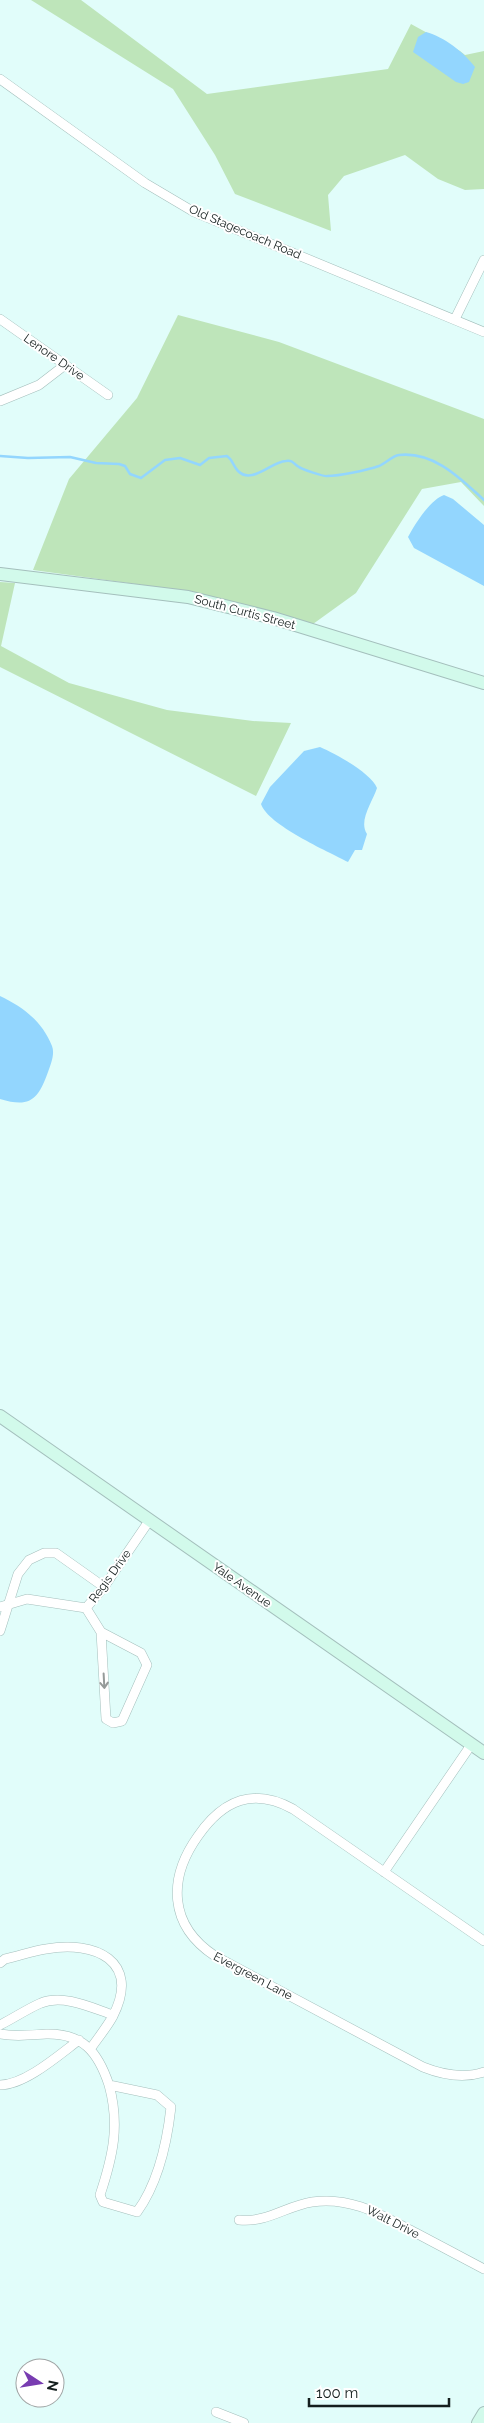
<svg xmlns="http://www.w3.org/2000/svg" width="484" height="2423" viewBox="0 0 484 2423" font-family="Raleway,sans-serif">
<rect width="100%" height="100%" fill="#e1fdfa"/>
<!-- green -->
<path fill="#bee5ba" d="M31 0H81L207 94 388 69 411 24 460 51 465 55 484 51V189L465 190 438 179 405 155 344 176 328 195 331 231 235 194 215 155 173 89Z
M178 315 279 342 484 419V506L461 482 422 489 356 593 313 624 194 592 33 570 69 479 137 398Z
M0 582 15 583 1 646 69 683 167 710 253 721 291 723 256 796 0 667Z"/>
<!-- water -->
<path fill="#93d6fe" d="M426 32C444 37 464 52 475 67L469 82 463 84 456 82 413 52 418 37Z
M444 495 453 499 484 525V586L414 548 408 537C415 524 430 500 444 495Z
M320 747C336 754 371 773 377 788 373 801 358 821 367 834L362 850H355L348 862C327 851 268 825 261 804L270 787 304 751Z
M0 996C23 1007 42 1021 52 1046 55 1054 51 1064 48 1072 38 1100 30 1108 0 1099Z"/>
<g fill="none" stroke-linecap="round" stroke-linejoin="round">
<!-- stream -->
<path stroke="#93d6fe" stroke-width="2.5" d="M0 456 28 458 70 457 96 463 119 464 125 466 130 474 141 478 165 460 180 458 200 465 209 458 227 456C233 460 233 466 238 471 252 485 270 462 286 461 294 460 293 464 299 467 301 469 325 477 327 476 340 476 367 470 379 466 386 463 392 456 399 455 434 451 461 479 484 500"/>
<!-- street casing -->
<g stroke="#a4bfbc" stroke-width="10">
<path id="street" d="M0 79 145 183 194 212 484 332
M0 319 108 395
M455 319 484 260
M0 401 39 385 65 365
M0 1607 27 1599 86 1608 104 1587 149 1521
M86 1608 101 1632 106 1719 113 1723 122 1721 147 1665 141 1653 101 1632
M0 1631 18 1574 29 1560 44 1553H56L104 1587
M384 1872 471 1745
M484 1941 293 1809C253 1787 223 1800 198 1836 168 1878 168 1925 215 1956L423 2067C443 2075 463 2079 484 2072
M0 1963 5 1959C19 1956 32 1951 46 1949 95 1940 141 1961 113 2016 107 2027 98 2038 91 2048
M0 2025C14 2018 27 2009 41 2003 64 1994 92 2008 113 2015
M0 2034C16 2037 30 2035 46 2034 83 2033 98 2052 109 2085
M0 2085C25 2085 59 2055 79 2040
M109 2085 157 2095 171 2107C167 2143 159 2182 137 2212L103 2202 100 2195C113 2156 120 2125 109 2085Z
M239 2220C267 2223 286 2206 312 2202 352 2196 383 2216 416 2233 439 2245 461 2257 484 2269
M216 2412 244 2423"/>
</g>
<!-- secondary casing -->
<g stroke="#a4bfbc" stroke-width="14">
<path id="secondary" d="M0 574 188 597 273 618 484 683
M0 1416 484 1753
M478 2423 484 2413"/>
</g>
<!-- street -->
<use href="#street" stroke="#fff" stroke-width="9"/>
<!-- secondary -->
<use href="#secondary" stroke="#d2faeb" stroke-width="12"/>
</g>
<!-- one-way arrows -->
<defs><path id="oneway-shaft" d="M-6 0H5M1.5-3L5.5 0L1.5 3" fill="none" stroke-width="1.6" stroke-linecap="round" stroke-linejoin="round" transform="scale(1.25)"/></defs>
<use stroke="#959a99" href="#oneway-shaft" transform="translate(104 1681) rotate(87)"/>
<g text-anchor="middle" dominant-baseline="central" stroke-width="4" stroke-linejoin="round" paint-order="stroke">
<!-- street labels -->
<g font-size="12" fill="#141e1d" stroke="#fff">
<text transform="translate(245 232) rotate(23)">Old Stagecoach Road</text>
<text transform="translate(54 357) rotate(35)">Lenore Drive</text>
<text transform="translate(245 612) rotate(15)">South Curtis Street</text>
<text transform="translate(110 1576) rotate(-54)">Regis Drive</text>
<text transform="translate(242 1585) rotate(35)">Yale Avenue</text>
<text transform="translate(253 1976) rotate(28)">Evergreen Lane</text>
<text transform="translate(393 2222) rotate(27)">Walt Drive</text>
</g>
</g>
<!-- north arrow -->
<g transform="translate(40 2383) rotate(102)"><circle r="24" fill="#ffffff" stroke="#a1a5a5"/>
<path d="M0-4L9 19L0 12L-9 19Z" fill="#783cb1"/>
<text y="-8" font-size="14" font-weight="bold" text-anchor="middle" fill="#141e1d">N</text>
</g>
<!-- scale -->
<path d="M309 2398v8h140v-8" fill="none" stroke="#141e1d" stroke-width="2.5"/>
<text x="316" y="2398" font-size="15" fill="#141e1d" stroke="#ffffff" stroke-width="4" paint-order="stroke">100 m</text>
</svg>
